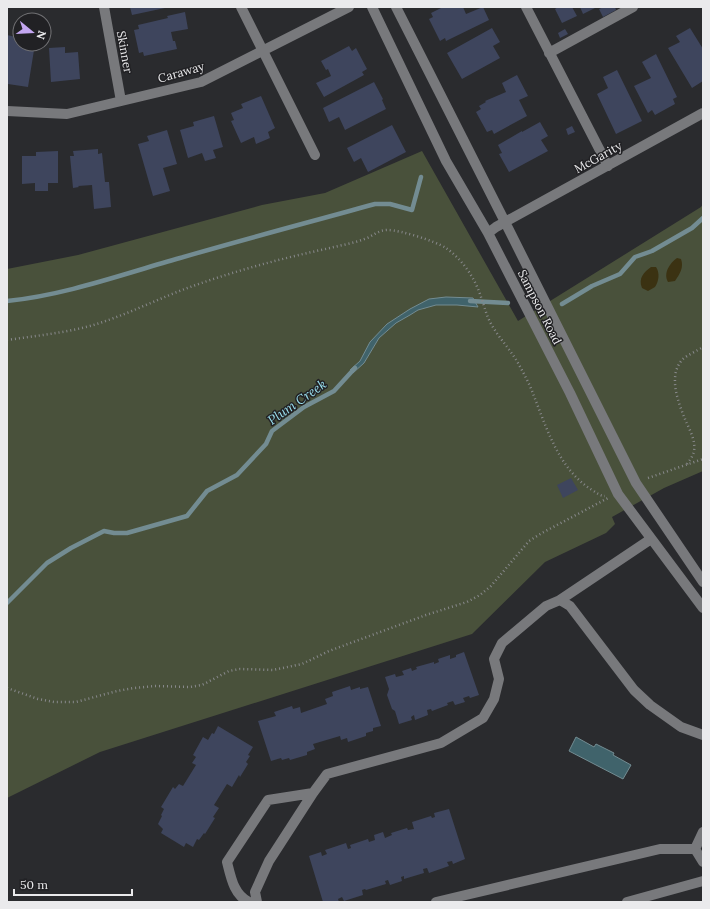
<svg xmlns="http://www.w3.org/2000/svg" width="710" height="909" viewBox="0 0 710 909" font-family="Lora,serif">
<rect width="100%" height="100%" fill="#2a2b2e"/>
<!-- green -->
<path fill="#49513b" d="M422 151 518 321 701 207 703 204V471L664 488 612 517 615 524 606 533 545 562 472 634 100 752 7 798V269L78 255 262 205 325 193Z"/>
<!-- sand -->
<path fill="#3b3212" d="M677 258 681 259C684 267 680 274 675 281L668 282C663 273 670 263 677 258Z
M651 267H656C660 273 659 281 655 287L648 291 642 288C638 278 644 272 651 267Z"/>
<!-- water -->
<path fill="#40636b" stroke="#738c92" d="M446 297 473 298 478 307 457 305H436L418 310 410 315 396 323 379 338 364 363 353 373 350 370 360 361 370 342 387 324 410 309 429 299Z
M576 737 594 747 596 744 614 753 613 755 631 765 623 779 569 751Z"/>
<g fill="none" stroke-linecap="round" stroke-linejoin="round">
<!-- stream -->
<path stroke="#738c92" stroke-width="4.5" d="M7 301C66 295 123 274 180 258 245 239 310 222 375 204H390L412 210 421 177
M470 301 508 303
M562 304 592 286 620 274 635 257 652 251 692 228 703 218
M7 603 47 563 71 548 104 531 114 533H127L187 516 207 491 237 475 266 444 272 431 304 407 334 391 355 368"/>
</g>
<!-- building -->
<path fill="#3e455d" d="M130 7H165V8L132 15Z
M443 7H463L466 14 483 7 489 20 446 41 445 38 440 41 429 19 433 17 431 13Z
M558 7H572L577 16 562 23 555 9Z
M580 7H597L583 14Z
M604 7H615L616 10 603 17 599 9Z
M185 12 188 29 171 32 173 41H175L177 49 144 56 143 52 139 53 134 30 139 29 138 25 168 18 167 16Z
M492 28 500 42 493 46 500 58 462 79 447 53Z
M690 28 703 49V81L692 88 668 48 680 42 676 36Z
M565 29 568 34 560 38 558 33Z
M7 35 20 38V44H35L28 87 8 84 7 82Z
M349 46 352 51 356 48 367 69 362 72 364 75 324 97 316 83 331 76 328 69 326 70 321 61Z
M65 47V53L78 52 80 79 51 82 49 48Z
M656 54 677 97 673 99 675 104 655 115 652 110 648 113 634 86 651 78 642 62Z
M617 70 642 121 616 134 597 94 608 88 603 77Z
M517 75 528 96 519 100 527 116 494 134 492 130 487 132 476 112 481 109 479 106 486 102 485 101 506 92 502 83Z
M374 82 383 99 382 100 386 109 345 130 339 117 329 122 323 108Z
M261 96 275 128 268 132 270 138 256 144 254 137 241 143 231 121 234 120 231 113 243 108 241 104Z
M214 116 223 147 213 150 216 158 205 161 202 153 188 158 180 130 194 126 193 122Z
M540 122 548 136 541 140 548 151 509 172 499 154 502 153 498 145 522 131V132Z
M392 125 406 152 368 172 361 158 354 162 347 148Z
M572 126 575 132 568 135 566 129Z
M167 130 177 164 163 168 170 191 153 196 138 144 149 141 147 136Z
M98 149V154L102 153 105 182H109L111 207 94 209 92 185 78 186 79 187 73 188 70 156H74L73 151Z
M58 151V183H48V191H35V183L22 184V156H36V152Z
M571 478 578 490 563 498 557 485Z
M464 652 479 695 470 698 469 696 463 698 465 702 455 705 453 701 447 703 448 705 432 711 431 709 427 710 428 715 415 720 414 715 411 717 412 720 399 724 395 711 392 709 387 695 389 689 385 677 395 674 396 677 404 675 402 671 411 668 412 671 417 669 416 667 434 662V664L439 662 438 659 450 655V659L456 657V655Z
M350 686 351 690 360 687V689L368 687 381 726 373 728V731L366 733V736L348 742 347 738 341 740 340 736 313 744 315 749 307 752V755L290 760 289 758 282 760 281 758 271 761 258 721 276 716 274 712 292 706 293 709 300 707 301 713 327 704 325 699 333 696 332 692Z
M218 726 253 747 248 755 250 756 246 762 248 764 240 777 239 775 232 787 227 784 214 805 219 808 213 817 215 818 205 834 204 833 199 840 197 839 193 847 186 843 184 847 161 833 163 829 158 824 162 816 161 815 164 809 161 807 173 787 175 789 179 784 183 786 196 765 192 763 196 757 193 755 203 737 208 740 212 733 214 734Z
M449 809 465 859 453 864 452 861 447 862 449 866 429 873 427 868 423 869 424 873 404 879V876L401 877 402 881 390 885 388 880 385 881 386 884 366 890 365 889 362 890 363 895 344 901 342 897 338 899 339 902H323L309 856 321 852 322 856 327 854 325 850 346 843 348 849 351 848 350 845 368 839 369 842 375 840 374 835 383 832 385 838 392 835 391 833 407 828 408 830 414 829 412 822 431 816 432 818 435 817 434 813Z"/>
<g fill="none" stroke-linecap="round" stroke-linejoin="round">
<!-- path -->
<path stroke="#88898b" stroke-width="2.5" stroke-dasharray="1 3" stroke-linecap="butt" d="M7 340C35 336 63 333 90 326 125 316 159 298 193 286 238 270 283 258 330 248 342 245 355 243 367 238 374 235 379 230 388 230 400 230 435 241 446 248 462 259 475 278 481 297 484 305 486 314 490 322 498 337 510 349 518 363 523 372 528 381 532 391 546 426 558 469 592 490 597 493 600 496 605 496
M687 464C690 460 693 456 694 451 696 440 689 429 685 419 678 402 668 376 682 360 687 355 697 351 703 347
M648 478 703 459
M7 688 38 699 54 702H76L117 691 134 688 155 686 190 687 202 685 229 671 240 669 273 670 302 664 329 651 426 615 467 602 480 595 491 586 529 541 542 533 608 498"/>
<!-- minor -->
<path stroke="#78797c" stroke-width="10" d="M104 7 121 101
M241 7 315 155
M372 7 446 161 488 233 570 393 618 494 703 608
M396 7 505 222 636 483 703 582
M526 7 608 166
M549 53 633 7
M7 111 67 114 201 82 349 7
M488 233 496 227 703 113
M560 600 651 539
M695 849 703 832
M695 849 703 862
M249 902C234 895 231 878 227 862L268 800 313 793
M257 902 255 892 269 861 313 793 327 774 441 743 483 718 494 699 499 679 494 659 502 643 546 606 560 600 570 606 634 690 650 705 681 727 703 735
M436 902 660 849H695
M627 902 703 881"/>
</g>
<g text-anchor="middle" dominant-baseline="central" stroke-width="3" stroke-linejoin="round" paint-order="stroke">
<!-- street labels -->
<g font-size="12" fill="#eaeaec" stroke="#212124">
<text transform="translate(125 52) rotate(80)">Skinner</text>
<text transform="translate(181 72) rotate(-16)">Caraway</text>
<text transform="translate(598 157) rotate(-29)">McGarity</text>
<text transform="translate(540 307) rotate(63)">Sampson Road</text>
</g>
<!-- water labels -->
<g font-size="13" font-style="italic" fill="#99deed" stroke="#212124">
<text transform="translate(297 402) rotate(-35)">Plum Creek</text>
</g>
</g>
<!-- border -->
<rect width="710" height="909" fill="none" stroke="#eaeaec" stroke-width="16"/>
<!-- north arrow -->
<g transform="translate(32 32) rotate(108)"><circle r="19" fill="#212124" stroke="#717174"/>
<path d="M0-3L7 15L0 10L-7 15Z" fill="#c4a7f1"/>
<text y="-6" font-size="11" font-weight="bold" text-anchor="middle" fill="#eaeaec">N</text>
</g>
<!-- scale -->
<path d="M14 889v6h118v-6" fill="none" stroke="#eaeaec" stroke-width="2"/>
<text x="20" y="889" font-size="12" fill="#eaeaec" stroke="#212124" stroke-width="3" paint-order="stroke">50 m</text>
</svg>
